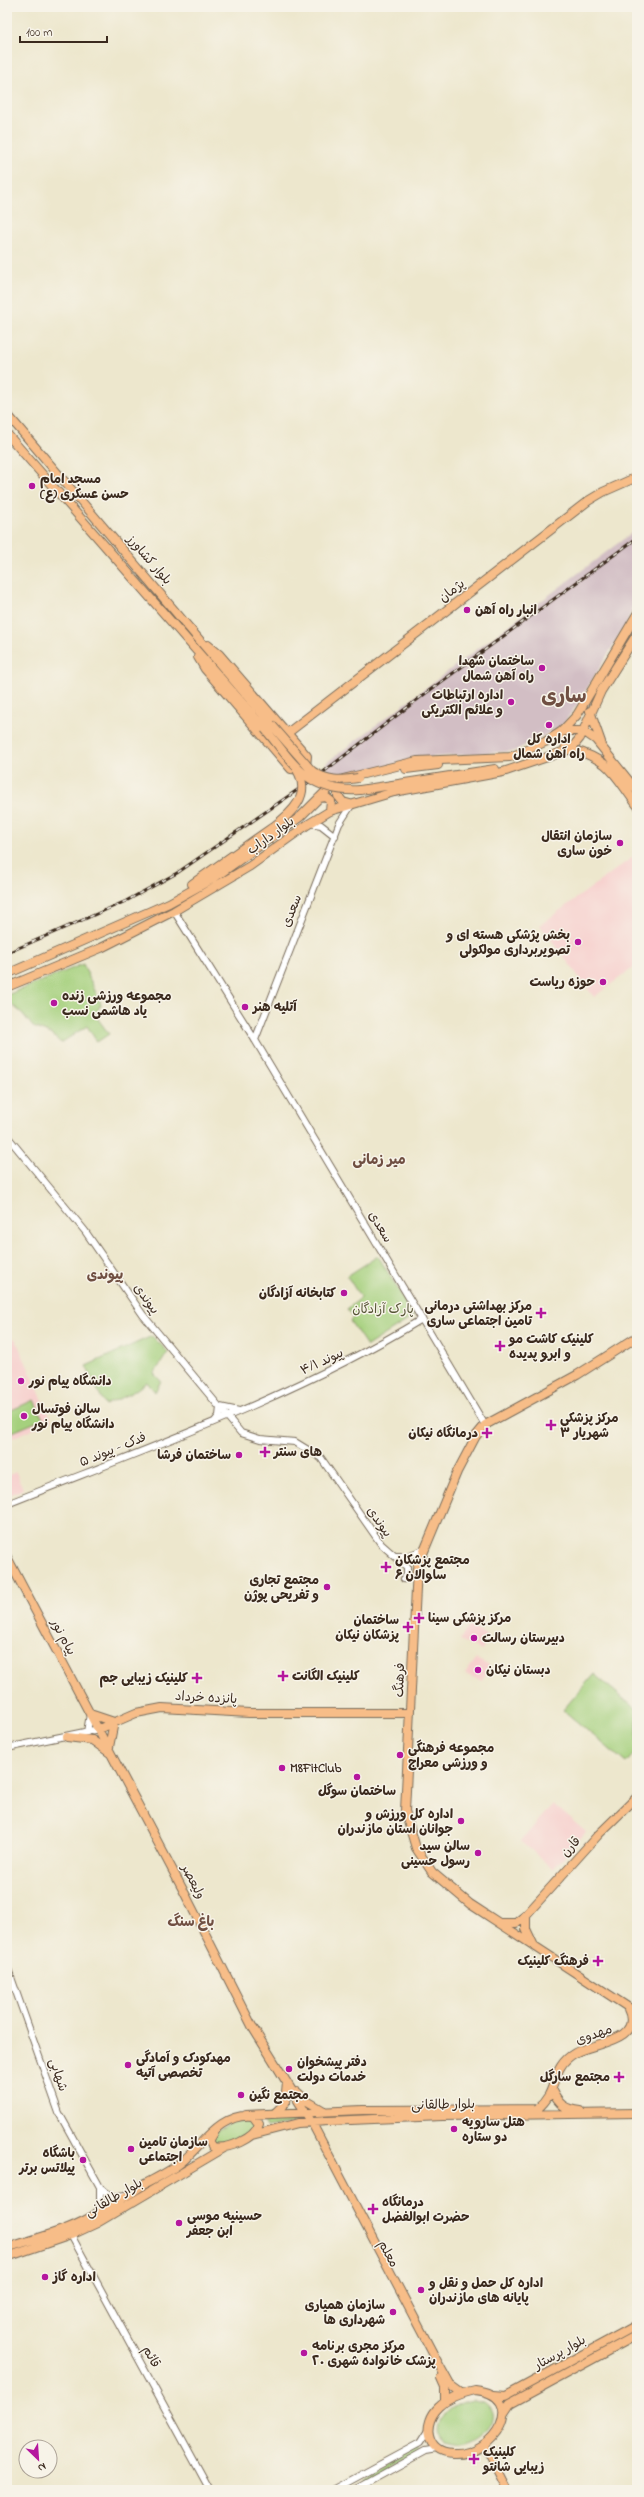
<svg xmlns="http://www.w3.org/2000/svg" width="644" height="2497" viewBox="0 0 644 2497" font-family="'Indie Flower','Playpen Sans Arabic',sans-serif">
<rect width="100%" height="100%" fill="#f7f3e8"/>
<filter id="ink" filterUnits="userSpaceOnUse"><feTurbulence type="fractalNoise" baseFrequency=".025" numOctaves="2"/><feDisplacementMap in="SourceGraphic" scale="8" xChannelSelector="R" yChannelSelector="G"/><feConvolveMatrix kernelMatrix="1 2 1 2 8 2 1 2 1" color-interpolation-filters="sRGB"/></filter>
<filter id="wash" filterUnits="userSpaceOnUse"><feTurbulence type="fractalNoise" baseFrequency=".012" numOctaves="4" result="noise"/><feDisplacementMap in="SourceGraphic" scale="16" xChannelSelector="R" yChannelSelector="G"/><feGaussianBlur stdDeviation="0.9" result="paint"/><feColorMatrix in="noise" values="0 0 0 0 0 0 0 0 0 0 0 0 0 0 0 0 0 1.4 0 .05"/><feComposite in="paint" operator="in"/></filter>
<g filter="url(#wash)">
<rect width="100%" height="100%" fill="#ede7cd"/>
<!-- built -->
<path fill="#f7d0ce" d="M637 854V965L594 997 540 925Z
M15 1338 52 1421 7 1440V1342Z
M16 1472 23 1489 7 1496V1476Z
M469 1626 488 1636 482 1650 460 1640Z
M476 1659 490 1666 482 1681 465 1674Z
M553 1804 586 1832 553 1869 521 1841Z"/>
<!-- industrial -->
<path fill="#d2bec4" d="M637 529V594L627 623 577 705 561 727 514 751 434 757 341 776 328 773 326 763Z"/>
<!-- green -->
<path fill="#a5d07d" stroke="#707d4e" d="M83 964 101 1004 95 1015 109 1034 97 1042 87 1026 61 1043 51 1034 33 1027 22 1013 7 1001V995Z
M378 1256 414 1316 367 1346 350 1321 353 1318 347 1309 361 1298 347 1276Z
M152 1336 168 1352 154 1374 161 1381 155 1392 147 1382 130 1394 105 1405 86 1366Z
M34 1400 43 1419 8 1434 7 1412Z
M594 1674 637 1710V1750L626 1763 563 1710Z
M300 2115 303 2119 300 2121 266 2128 260 2117Z
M237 2120H254L257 2124 255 2129 225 2145H215L212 2141 218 2130Z
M474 2400 484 2402C506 2418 480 2443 460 2445 455 2446 449 2444 444 2443 429 2422 452 2402 474 2400Z
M421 2445 423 2449 365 2480 364 2476Z"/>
</g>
<g filter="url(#ink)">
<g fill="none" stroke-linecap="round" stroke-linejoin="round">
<!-- minor casing -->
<g stroke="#796c5b" stroke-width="8">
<path id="minor" d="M310 823 321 825 335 836
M174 911 255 1040 485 1425
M255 1040 339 824 352 804
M7 1136 85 1231 143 1315 241 1433 260 1439 295 1442 321 1458 381 1544 407 1567V1575L404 1579
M215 1421 219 1416 220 1407 239 1411
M7 1504C148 1448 292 1398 422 1319
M395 1556H408L423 1550
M87 1732 90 1714
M7 1748 99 1729
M7 1966 59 2113 100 2187 112 2197 125 2195
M95 2213 100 2209V2187
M71 2235 210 2490
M333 2490 420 2443 427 2432
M354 2490 425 2451 437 2449"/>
</g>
<!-- major casing -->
<g stroke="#796c5b" stroke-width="10">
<path id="major" d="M7 414 271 724
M7 434 265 729
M198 657 205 669 291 769 301 770 306 767 307 756 219 654 208 645
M590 711 601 742
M562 731H583L596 740 637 791
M555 737 565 740 566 750
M272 745 588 501 603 492 637 477
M571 749C611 760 613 773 637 805
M406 769 438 765
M338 784V796L343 802 350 804
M360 790 495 769
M319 798 326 797 331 801 330 811
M192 884 273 827
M7 974 169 903 214 878 300 817 330 787 343 779 417 761 510 757 545 742 562 731 577 715 637 614
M7 987 101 948 174 911 250 866 307 825 330 811 394 792 503 772 571 749 580 738 601 691 637 634
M637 1337 577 1375 485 1425 476 1436 457 1472 417 1568 405 1811 416 1848 432 1872 470 1904 637 2013
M7 1557 182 1888 253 2028 312 2123 438 2363 450 2385 461 2393
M90 1714 114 1722 109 1747
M99 1729 136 1713 162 1708 249 1713H410
M67 1737 92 1740 110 1753
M526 1915V1929L534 1946
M502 1923H516L526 1915 599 1834 637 1797
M552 2091C559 2105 565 2109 580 2111
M297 2092 307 2101 324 2111
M275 2113 285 2103 287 2083
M246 2115 363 2110 537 2109C560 2091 549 2068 575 2053 592 2043 644 2041 628 2009
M252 2135 298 2123 328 2121 442 2116 637 2113
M7 2248C27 2241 48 2236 68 2228 95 2217 120 2200 145 2184 158 2177 173 2170 184 2160 204 2142 222 2112 253 2116L259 2124C255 2139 227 2150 213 2147L209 2141 217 2128
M7 2257 71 2235 97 2223 224 2148
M441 2378 445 2387V2402
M475 2390C530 2395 495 2457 452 2454 425 2452 422 2423 439 2407 448 2398 462 2393 475 2390Z
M494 2395 506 2396 637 2325
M504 2413 510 2404 637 2335
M485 2445 508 2490"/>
</g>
<!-- minor -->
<use href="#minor" stroke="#fff" stroke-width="6"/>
<!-- major -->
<use href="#major" stroke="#f7bd88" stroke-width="8"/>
<!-- rail casing -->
<g stroke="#3b2a1e" stroke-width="3">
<path id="rail" d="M7 953 126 901 177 873 322 773 422 696 637 538"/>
</g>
<!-- rail -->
<use href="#rail" stroke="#f7f3e8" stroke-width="1.5" stroke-dasharray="4.5" stroke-linecap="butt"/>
<!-- major-bridge casing -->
<g stroke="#796c5b" stroke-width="10" stroke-linecap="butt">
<path id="major-bridge" d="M271 724 312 771C327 781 341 781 358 778
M265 729C295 765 308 793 360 790
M273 827C292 813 312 795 297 770"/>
</g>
<!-- major-bridge -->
<use href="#major-bridge" stroke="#f7bd88" stroke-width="8"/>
</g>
</g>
<!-- markers -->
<g fill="#b5179e" stroke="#f7f3e8" stroke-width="1.5">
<circle cx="32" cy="486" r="4"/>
<circle cx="467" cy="610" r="4"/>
<circle cx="542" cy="668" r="4"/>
<circle cx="511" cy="702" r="4"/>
<circle cx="549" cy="725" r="4"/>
<circle cx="620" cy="843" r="4"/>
<circle cx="578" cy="942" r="4"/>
<circle cx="603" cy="982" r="4"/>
<circle cx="54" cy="1003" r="4"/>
<circle cx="245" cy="1007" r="4"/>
<circle cx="344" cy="1293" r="4"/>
<path d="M539 1307h4v4h4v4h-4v4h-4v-4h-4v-4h4z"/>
<path d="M498 1340h4v4h4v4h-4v4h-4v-4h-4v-4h4z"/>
<circle cx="21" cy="1381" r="4"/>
<circle cx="24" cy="1416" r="4"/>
<path d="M549 1419h4v4h4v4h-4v4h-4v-4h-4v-4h4z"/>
<path d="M485 1427h4v4h4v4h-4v4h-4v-4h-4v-4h4z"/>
<path d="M263 1446h4v4h4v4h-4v4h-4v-4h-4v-4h4z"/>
<circle cx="239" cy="1455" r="4"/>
<path d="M384 1561h4v4h4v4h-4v4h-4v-4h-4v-4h4z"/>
<circle cx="327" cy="1587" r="4"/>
<path d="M417 1612h4v4h4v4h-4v4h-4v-4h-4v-4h4z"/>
<path d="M406 1621h4v4h4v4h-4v4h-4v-4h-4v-4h4z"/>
<circle cx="474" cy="1638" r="4"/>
<circle cx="478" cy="1670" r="4"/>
<path d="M281 1670h4v4h4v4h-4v4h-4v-4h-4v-4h4z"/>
<path d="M195 1672h4v4h4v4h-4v4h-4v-4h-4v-4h4z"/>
<circle cx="400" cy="1755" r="4"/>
<circle cx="282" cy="1768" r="4"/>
<circle cx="357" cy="1777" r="4"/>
<circle cx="461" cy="1821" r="4"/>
<circle cx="478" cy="1853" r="4"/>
<path d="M596 1955h4v4h4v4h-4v4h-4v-4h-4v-4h4z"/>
<circle cx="128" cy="2065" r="4"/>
<circle cx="289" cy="2069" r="4"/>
<path d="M617 2071h4v4h4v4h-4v4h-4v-4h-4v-4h4z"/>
<circle cx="241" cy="2095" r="4"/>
<circle cx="454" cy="2129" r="4"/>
<circle cx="131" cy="2149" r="4"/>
<circle cx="83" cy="2160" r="4"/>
<path d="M371 2203h4v4h4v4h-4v4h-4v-4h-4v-4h4z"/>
<circle cx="179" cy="2223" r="4"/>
<circle cx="45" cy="2277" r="4"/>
<circle cx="421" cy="2290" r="4"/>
<circle cx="393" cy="2312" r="4"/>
<circle cx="304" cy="2353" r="4"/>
<path d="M472 2453h4v4h4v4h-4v4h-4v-4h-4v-4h4z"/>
</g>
<g text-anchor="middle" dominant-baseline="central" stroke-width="3" stroke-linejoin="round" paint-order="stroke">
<!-- poi labels -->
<g font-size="13" font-weight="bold" fill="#3b2a1e" stroke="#f7f3e8" text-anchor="start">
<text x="40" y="479">مسجد امام<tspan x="40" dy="15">حسن عسکری (ع)</tspan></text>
<text x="475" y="610">انبار راه آهن</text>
<text x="534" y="661" text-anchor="end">ساختمان شهدا<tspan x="534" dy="15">راه آهن شمال</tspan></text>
<text x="503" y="695" text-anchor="end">اداره ارتباطات<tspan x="503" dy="15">و علائم الکتریکی</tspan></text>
<text x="549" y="739" text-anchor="middle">اداره کل<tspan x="549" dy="15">راه آهن شمال</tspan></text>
<text x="612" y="836" text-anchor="end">سازمان انتقال<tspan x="612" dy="15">خون ساری</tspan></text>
<text x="570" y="935" text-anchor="end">بخش پژشکی هسته ای و<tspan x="570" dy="15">تصویربرداری مولکولی</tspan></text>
<text x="595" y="982" text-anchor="end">حوزه ریاست</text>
<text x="62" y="996">مجموعه ورزشی زنده<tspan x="62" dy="15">یاد هاشمی نسب</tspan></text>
<text x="253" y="1007">آتلیه هنر</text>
<text x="336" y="1293" text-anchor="end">کتابخانه آزادگان</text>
<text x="532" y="1306" text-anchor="end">مرکز بهداشتی درمانی<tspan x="532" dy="15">تامین اجتماعی ساری</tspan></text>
<text x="509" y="1339">کلینیک کاشت مو<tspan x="509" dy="15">و ابرو پدیده</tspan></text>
<text x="29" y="1381">دانشگاه پیام نور</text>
<text x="32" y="1409">سالن فوتسال<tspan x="32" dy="15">دانشگاه پیام نور</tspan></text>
<text x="560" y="1418">مرکز پزشکی<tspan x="560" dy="15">شهریار ۳</tspan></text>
<text x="478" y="1433" text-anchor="end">درمانگاه نیکان</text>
<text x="274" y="1452">های سنتر</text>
<text x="231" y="1455" text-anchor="end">ساختمان فرشا</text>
<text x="395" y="1560">مجتمع پزشکان<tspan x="395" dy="15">ساوالان ۶</tspan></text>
<text x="319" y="1580" text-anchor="end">مجتمع تجاری<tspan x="319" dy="15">و تفریحی پوژن</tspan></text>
<text x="428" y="1618">مرکز پزشکی سینا</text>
<text x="399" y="1620" text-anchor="end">ساختمان<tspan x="399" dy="15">پزشکان نیکان</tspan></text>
<text x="482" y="1638">دبیرستان رسالت</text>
<text x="486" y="1670">دبستان نیکان</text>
<text x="292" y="1676">کلینیک الگانت</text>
<text x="188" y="1678" text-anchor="end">کلینیک زیبایی جم</text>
<text x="408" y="1748">مجموعه فرهنگی<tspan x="408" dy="15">و ورزشی معراج</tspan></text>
<text x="290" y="1768">M8FitClub</text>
<text x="357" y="1791" text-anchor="middle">ساختمان سوگل</text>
<text x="453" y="1814" text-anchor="end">اداره کل ورزش و<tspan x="453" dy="15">جوانان استان مازندران</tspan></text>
<text x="470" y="1846" text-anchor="end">سالن سید<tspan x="470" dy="15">رسول حسینی</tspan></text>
<text x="589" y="1961" text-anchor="end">فرهنگ کلینیک</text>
<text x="136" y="2058">مهدکودک و آمادگی<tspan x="136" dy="15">تخصصی آتیه</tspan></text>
<text x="297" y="2062">دفتر پیشخوان<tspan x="297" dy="15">خدمات دولت</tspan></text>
<text x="610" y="2077" text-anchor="end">مجتمع سارگل</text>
<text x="249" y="2095">مجتمع نگین</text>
<text x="462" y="2122">هتل سارویه<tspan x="462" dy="15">دو ستاره</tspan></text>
<text x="139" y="2142">سازمان تامین<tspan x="139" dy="15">اجتماعی</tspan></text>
<text x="75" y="2153" text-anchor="end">باشگاه<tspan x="75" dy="15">پیلاتس برتر</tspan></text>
<text x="382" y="2202">درمانگاه<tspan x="382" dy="15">حضرت ابوالفضل</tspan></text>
<text x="187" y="2216">حسینیه موسی<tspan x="187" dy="15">ابن جعفر</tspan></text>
<text x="53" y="2277">اداره گاز</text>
<text x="429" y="2283">اداره کل حمل و نقل و<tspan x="429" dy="15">پایانه های مازندران</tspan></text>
<text x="385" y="2305" text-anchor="end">سازمان همیاری<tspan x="385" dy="15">شهرداری ها</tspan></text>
<text x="312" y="2346">مرکز مجری برنامه<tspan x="312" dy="15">پزشک خانواده شهری ٢٠</tspan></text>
<text x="483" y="2452">کلینیک<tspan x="483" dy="15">زیبایی شانتو</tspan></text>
</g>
<!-- street labels -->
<g font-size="13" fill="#3b2a1e" stroke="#f7f3e8">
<text transform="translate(149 560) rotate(49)">بلوار کشاورز</text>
<text transform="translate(452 591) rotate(-38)">پژمان</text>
<text transform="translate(271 836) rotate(-36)">بلوار داراب</text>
<text transform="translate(292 911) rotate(-68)">سعدی</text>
<text transform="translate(380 1227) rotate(59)">سعدی</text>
<text transform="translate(146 1299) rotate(54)">پیوندی</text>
<text transform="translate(322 1362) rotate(-25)">پیوند ۴/۱</text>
<text transform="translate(113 1450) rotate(-22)">فدک - پیوند ۵</text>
<text transform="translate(379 1522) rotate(55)">پیوندی</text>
<text transform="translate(63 1637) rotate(62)">پیام نور</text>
<text transform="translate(400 1680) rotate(-88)">فرهنگ</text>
<text transform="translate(206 1698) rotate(3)">پانزده خرداد</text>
<text transform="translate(571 1847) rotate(-48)">قارن</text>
<text transform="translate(193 1882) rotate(63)">ولیعصر</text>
<text transform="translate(594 2035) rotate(-19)">مهدوی</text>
<text transform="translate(58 2075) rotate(72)">شهابی</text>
<text transform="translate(443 2105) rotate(-1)">بلوار طالقانی</text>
<text transform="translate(114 2198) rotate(-30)">بلوار طالقانی</text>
<text transform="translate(388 2254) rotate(62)">معلم</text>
<text transform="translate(560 2353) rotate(-29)">بلوار پرستار</text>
<text transform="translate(151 2357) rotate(61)">قائم</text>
</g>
<!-- park labels -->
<g font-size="13" fill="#565436" stroke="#f7f3e8">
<text x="383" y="1309">پارک آزادگان</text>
</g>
<!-- neighbourhood labels -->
<g font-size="14" font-weight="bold" fill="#704f42" stroke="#f7f3e8">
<text x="379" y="1160">میر زمانی</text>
<text x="105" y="1275">پیوندی</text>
<text x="191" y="1922">باغ سنگ</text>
</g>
<!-- town labels -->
<g font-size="21" font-weight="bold" fill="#704f42" stroke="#f7f3e8">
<text x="564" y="697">ساری</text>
</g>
</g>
<!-- margin -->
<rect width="644" height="2497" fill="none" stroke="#f7f3e8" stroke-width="24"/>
<!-- north arrow -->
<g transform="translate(38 2459) rotate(155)"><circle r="19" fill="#f7f3e8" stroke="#aca397"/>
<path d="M0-3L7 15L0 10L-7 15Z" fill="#b5179e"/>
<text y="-6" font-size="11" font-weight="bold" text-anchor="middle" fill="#3b2a1e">N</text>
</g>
<!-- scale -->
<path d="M20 36v6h87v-6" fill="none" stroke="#3b2a1e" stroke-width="2"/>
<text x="26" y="36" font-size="12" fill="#3b2a1e" stroke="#f7f3e8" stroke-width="3" paint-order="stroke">100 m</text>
</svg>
